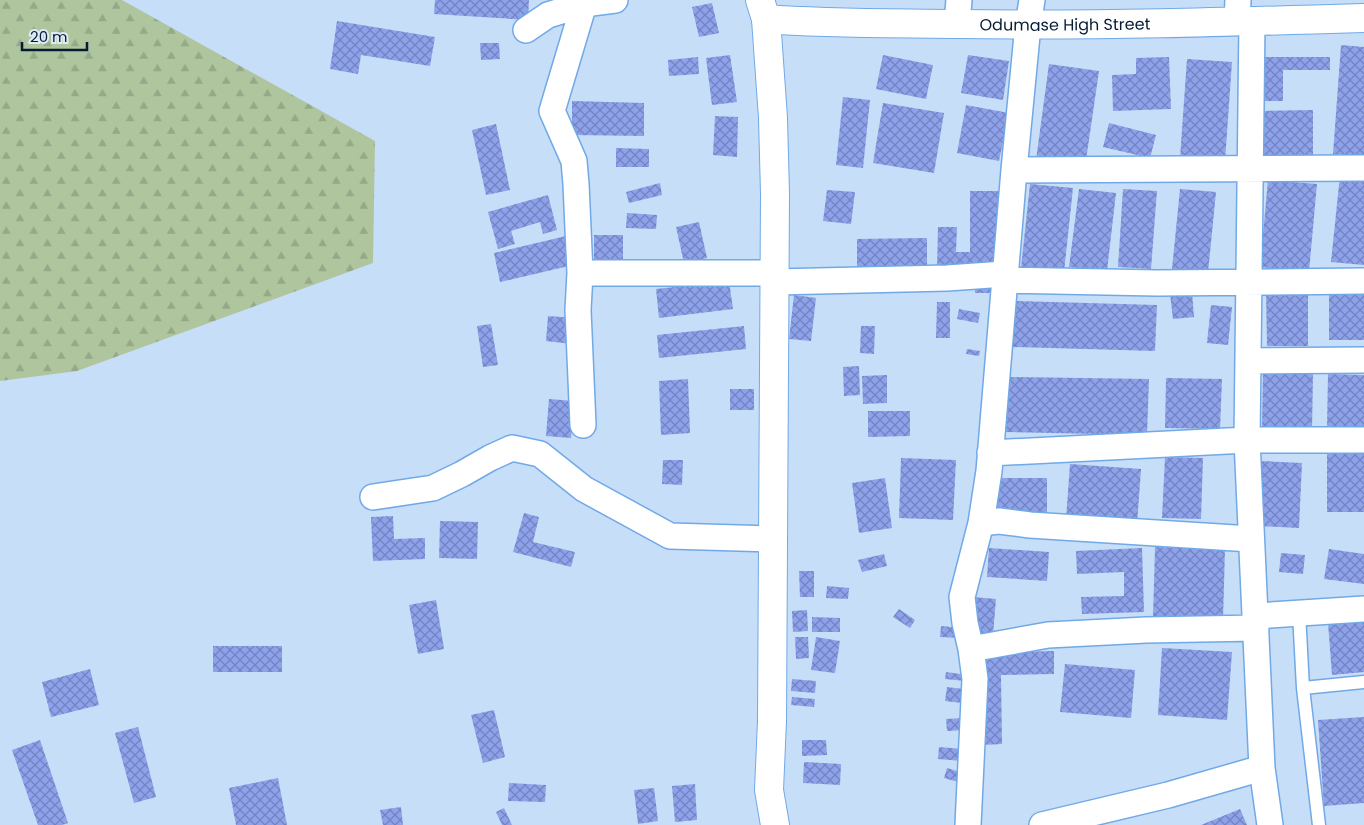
<svg xmlns="http://www.w3.org/2000/svg" width="1364" height="825" viewBox="0 0 1364 825" font-family="Poppins,sans-serif">
<defs>
<pattern id="forest-firs" width="22" height="20" patternUnits="userSpaceOnUse" patternTransform="scale(1.25)"><rect width="22" height="20" fill="#aec59d"/><path d="M5 1l3.5 6h-7zM16 11l3.5 6h-7z" fill="#94a988"/></pattern>
<pattern id="building-cross-hatch" width="8" height="8" patternUnits="userSpaceOnUse" patternTransform="scale(1.25)"><rect width="8" height="8" fill="#8ea2eb"/><path d="M0 0l8 8M0 8l8-8" fill="none" stroke="#7283bf"/></pattern>
</defs>
<rect width="100%" height="100%" fill="#c7def8"/>
<!-- forest -->
<path fill="url(#forest-firs)" d="M0 0H122L375 141 373 263 77 371 0 381Z"/>
<!-- building -->
<path fill="url(#building-cross-hatch)" d="M435 0H529L528 20 434 14Z
M712 3 719 33 699 37 692 7Z
M337 21 435 37 430 66 361 55 358 74 330 69Z
M480 43H499L500 59 481 60Z
M1341 45 1364 47V156L1333 154Z
M730 55 737 102 712 105 706 58Z
M883 55 933 65 926 99 876 89Z
M968 55 1009 61 1003 100 961 93Z
M698 57 699 74 669 76 668 60Z
M1169 57 1171 109 1113 111 1112 75 1136 74V58Z
M1264 57H1330V70H1283V101H1264Z
M1187 59 1232 62 1225 161 1180 158Z
M1049 64 1099 71 1085 167 1036 160Z
M843 97 870 100 863 168 836 165Z
M572 101 644 103V136L572 135Z
M883 103 944 113 934 173 873 163Z
M966 105 1009 113 999 161 957 153Z
M1313 110V162L1262 163 1261 111Z
M715 116 738 117 737 157 713 155Z
M1109 123 1156 135 1150 158 1103 147Z
M496 124 510 190 486 195 472 130Z
M616 148 649 149V167H616Z
M1340 175 1364 178V265L1331 262Z
M1268 180 1317 184 1309 272 1260 267Z
M660 183 662 195 629 203 626 192Z
M1030 184 1073 188 1064 272 1021 268Z
M1079 189 1116 193 1107 271 1069 267Z
M1123 189 1157 191 1151 269 1118 267Z
M1180 189 1216 192 1208 273 1172 269Z
M827 190 855 192 851 224 823 221Z
M970 191H1000L999 272 937 271 938 227H957L956 252H970Z
M548 195 557 230 543 234 540 222 511 231 515 244 498 249 488 212Z
M627 213 657 215 656 229 626 228Z
M699 222 707 258 684 263 676 227Z
M594 235H623V262H594Z
M566 236 573 265 500 282 494 253Z
M927 238V271L857 272V239Z
M975 278H997V293H975Z
M729 281 733 309 659 318 656 289Z
M1308 290V346H1267L1266 291Z
M1192 292 1194 317 1173 319 1170 294Z
M1329 292H1364V340H1329Z
M794 295 816 298 811 341 789 339Z
M1013 301 1157 305 1155 351 1012 347Z
M937 302H950V338H936Z
M1211 305 1232 307 1228 345 1207 343Z
M959 309 980 313 978 323 957 319Z
M548 316 575 318 572 344 546 341Z
M491 324 498 365 483 367 477 326Z
M744 326 746 349 659 358 657 335Z
M861 326H875L874 354 860 353Z
M967 349 980 351 979 356 966 354Z
M859 366 860 395 844 396 843 367Z
M1263 372 1313 373 1312 431 1262 430Z
M1328 374 1364 375V428L1327 427Z
M887 375V403L863 404 862 376Z
M1008 377 1149 379 1147 435 1006 432Z
M1166 378 1222 379 1220 429 1165 428Z
M688 379 690 433 661 435 659 381Z
M730 389H754V410H730Z
M549 399 574 401 571 438 546 436Z
M868 411H910V436L868 437Z
M1327 452H1364V512H1327Z
M1165 457 1203 458 1201 519 1162 518Z
M901 458 956 460 953 520 899 518Z
M663 460H683L682 485 662 484Z
M1262 461 1302 463 1299 528 1258 526Z
M1070 464 1141 469 1137 525 1066 519Z
M885 478 892 528 859 533 852 483Z
M990 478H1047V515L990 514Z
M524 513 539 517 533 542 575 552 571 567 513 552Z
M393 516 394 539 425 538V559L373 561 371 517Z
M440 521 478 522 477 559 439 558Z
M1155 547 1225 549 1223 620 1153 618Z
M989 548 1049 552 1047 581 987 577Z
M1142 548 1144 612 1082 614 1081 597 1124 596V572L1077 574 1076 551Z
M1329 549 1364 554V584L1324 579Z
M1281 553 1305 555 1303 574 1279 572Z
M884 554 887 566 862 572 858 560Z
M799 571H814V597H800Z
M827 586 849 588 848 599 826 598Z
M973 597 996 599 993 635 970 634Z
M436 600 444 649 418 654 409 605Z
M899 609 915 620 910 628 893 617Z
M807 610 808 631 793 632 792 611Z
M812 617 840 618V632H812Z
M1364 620V672L1332 675 1328 623Z
M941 626 963 628 962 638 940 637Z
M795 637H808L809 658 796 659Z
M816 637 840 641 835 673 811 670Z
M213 646H282V672H213Z
M1162 648 1232 652 1227 720 1158 715Z
M1054 651V674L1001 675 1002 744 983 745 982 653Z
M1065 664 1135 670 1131 718 1060 712Z
M90 669 99 705 51 717 42 682Z
M946 672 967 675 966 681 945 679Z
M792 679 816 681 815 693 791 691Z
M947 687 971 690 970 704 945 701Z
M792 697 815 699 814 707 791 705Z
M494 710 505 757 483 763 471 715Z
M1364 717V803L1324 806 1318 720Z
M964 718 965 730 947 731 946 719Z
M138 727 156 797 134 803 115 733Z
M40 740 68 823 62 825H38L12 750Z
M802 740H826L827 755 802 756Z
M939 747 963 749 962 761 938 759Z
M804 762 841 764 840 785 803 783Z
M947 768 960 772 958 782 944 778Z
M278 778 287 825H236L229 788Z
M509 783 546 785 545 802 508 801Z
M695 784 697 820 675 822 672 786Z
M654 788 658 821 638 824 634 790Z
M401 807 403 825H383L380 810Z
M504 808 512 825H502L496 812Z
M1240 809 1247 825H1201Z"/>
<g fill="none" stroke-linecap="round" stroke-linejoin="round">
<!-- service casing -->
<g stroke="#71a9e7" stroke-width="15">
<path id="service" d="M1299 613 1303 688 1319 825
M1303 688 1364 682"/>
</g>
<!-- minor casing -->
<g stroke="#71a9e7" stroke-width="28">
<path id="minor" d="M584 4 615 0
M1237 22 1238 0
M957 24 959 0
M526 30 548 15 584 4 552 111 574 161 576 184 580 273 578 310 583 425
M1014 170 1364 168
M580 273H775
M1004 280 1157 283 1364 281
M775 282 947 278 1005 274
M1248 361 1364 360
M990 453 1247 440H1364
M373 497 433 488 462 474 490 458 512 448 540 454 584 489 670 536 773 539
M981 523 999 521 1030 525 1251 539
M1256 616 1364 609
M971 649 1048 635 1146 630 1256 628
M1262 768 1270 825
M968 825 975 679 971 649 965 623 962 597 981 523 989 471 1014 170 1028 25 1032 0
M1042 825 1168 795 1262 768 1247 440 1252 21"/>
</g>
<!-- tertiary casing -->
<g stroke="#71a9e7" stroke-width="30">
<path id="tertiary" d="M766 19 773 118 775 194 772 721 769 790 775 825"/>
</g>
<!-- secondary casing -->
<g stroke="#71a9e7" stroke-width="30">
<g id="secondary">
<path id="s1" d="M760 0 766 19C830 24 894 23 959 24 1094 26 1229 22 1364 18"/>
</g>
</g>
<!-- service -->
<use href="#service" stroke="#fff" stroke-width="12"/>
<!-- minor -->
<use href="#minor" stroke="#fff" stroke-width="25"/>
<!-- tertiary -->
<use href="#tertiary" stroke="#fff" stroke-width="28"/>
<!-- secondary -->
<use href="#secondary" stroke="#fff" stroke-width="28"/>
</g>
<g text-anchor="middle" dominant-baseline="central" stroke-width="4.5" stroke-linejoin="round" paint-order="stroke">
<!-- street labels -->
<g font-size="16" fill="#061c34" stroke="#dfeaf7">
<text stroke="none"><textPath href="#s1" startOffset="319">Odumase High Street</textPath></text>
</g>
</g>
<!-- scale -->
<path d="M22 42v8h65v-8" fill="none" stroke="#061c34" stroke-width="2.5"/>
<text x="30" y="42" font-size="15" fill="#061c34" stroke="#dfeaf7" stroke-width="4" paint-order="stroke">20 m</text>
</svg>
